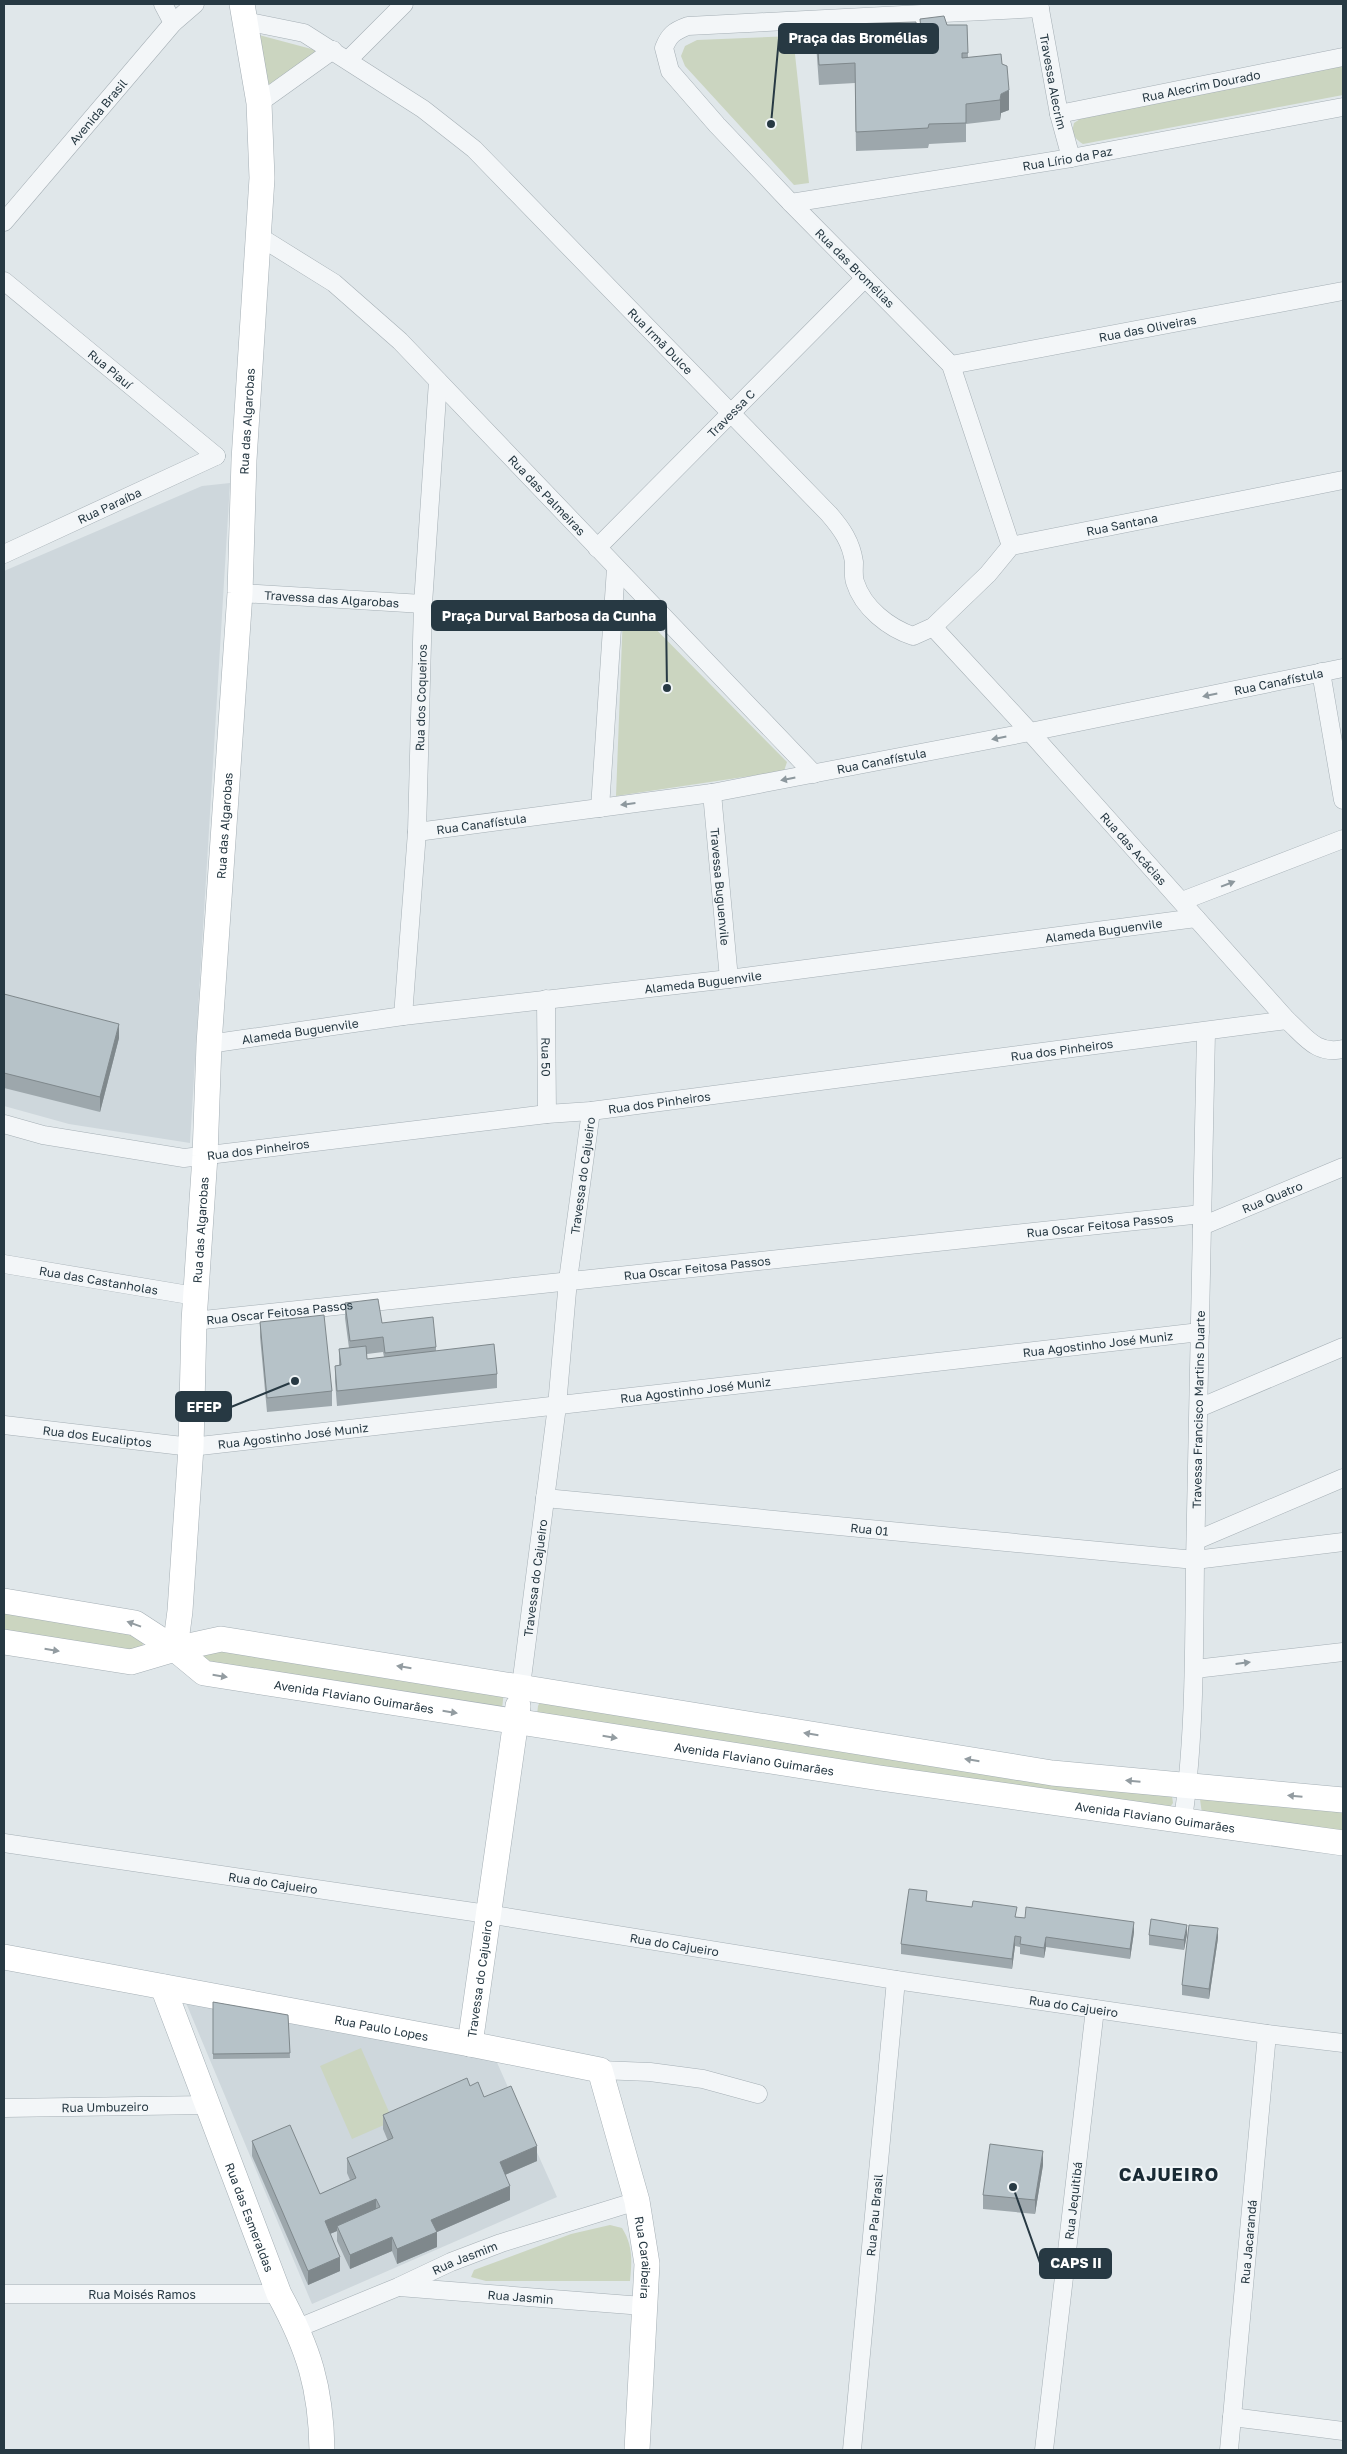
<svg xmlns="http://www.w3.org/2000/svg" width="1347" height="2454" viewBox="0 0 1347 2454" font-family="'Golos Text',sans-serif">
<rect width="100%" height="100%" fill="#e0e7ea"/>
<!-- built -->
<path fill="#ced7dc" d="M230 483 190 1143 69 1124 4 1106V571L202 486Z
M184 1998 495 2058 557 2197 312 2304Z"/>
<!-- green -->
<path fill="#cbd5c0" d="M259 35 319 51 269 90Z
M793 36 809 183 794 185 685 66 681 56 685 46 697 40Z
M1343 65V95L1083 144C1074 138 1071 133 1074 123L1083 117Z
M637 610 787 762 784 771 616 796 623 613Z
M4 1609 140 1631 143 1644 137 1656 4 1635Z
M201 1646 504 1691 502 1709 199 1665Z
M542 1698 1172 1796 1173 1803 1168 1810 537 1715 538 1706Z
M1200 1799 1343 1804V1836L1202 1814Z
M361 2048 393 2121 352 2139 320 2066Z
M610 2225 622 2228C633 2245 632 2261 630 2281H486L471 2277 474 2270 571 2234Z"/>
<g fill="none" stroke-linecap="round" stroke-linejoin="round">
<!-- street casing -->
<g stroke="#a5afb5" stroke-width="19">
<g id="street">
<path d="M163 4 173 23"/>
<path id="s1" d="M1039 4 1059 114 1071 158"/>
<path id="s2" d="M245 21 304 33 423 109 474 149 829 514C842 529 851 542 854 562 854 569 853 576 855 582 863 608 889 628 913 636L933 627 988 574 1011 546 1343 480"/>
<path d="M348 60 404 4"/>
<path d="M259 103 333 50"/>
<path id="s3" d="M1059 114 1343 57"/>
<path id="s4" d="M791 203 1071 158 1343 107"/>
<path id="s5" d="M4 222 173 23 195 4"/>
<path id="s6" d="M260 237 334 283 400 341 814 774"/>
<path id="s7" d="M4 281 216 456"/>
<path id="s8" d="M951 365 1343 291"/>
<path d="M1011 546 951 365 791 203 717 125 670 71 664 48C669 35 674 31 688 26L1040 8"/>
<path id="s9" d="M597 548 865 278"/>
<path id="s10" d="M4 554 216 456"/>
<path id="s11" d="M240 593 423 604"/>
<path id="s12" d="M933 627 1030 732 1287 1020C1306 1037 1316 1055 1343 1049"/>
<path d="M1321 672 1343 800"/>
<path id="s13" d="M712 793 729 979"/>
<path d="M600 808 616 568"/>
<path id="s14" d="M417 832 712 793 1030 732 1343 668"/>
<path d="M1182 901 1343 839"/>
<path id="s15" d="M546 999 547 1114"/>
<path id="s16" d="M403 1016 417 832 423 604 438 381"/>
<path id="s17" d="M209 1044 403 1016 729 979 1196 918"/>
<path id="s18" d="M4 1124 43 1135 184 1158 547 1114 591 1111 1287 1020"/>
<path id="s19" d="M1202 1226 1343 1167"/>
<path id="s20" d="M4 1264 195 1296"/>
<path id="s21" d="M194 1321 1202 1214"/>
<path d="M1199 1408 1343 1347"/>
<path id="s22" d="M4 1425 191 1447 1200 1332"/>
<path id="s23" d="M545 1498 1195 1560 1343 1542"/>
<path d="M1197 1540 1343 1478"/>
<path d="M1195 1669 1343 1652"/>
<path id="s24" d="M521 1686 557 1406 568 1280 591 1111"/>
<path id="s25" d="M1183 1820C1195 1734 1194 1649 1195 1563 1198 1386 1202 1209 1206 1032"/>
<path id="s26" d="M4 1843 487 1914 896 1980 1267 2034 1343 2043"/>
<path d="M600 2070 650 2072 703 2079 758 2094"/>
<path id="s27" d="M4 2108 207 2105"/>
<path id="s28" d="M399 2287 643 2306"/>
<path id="s29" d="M4 2294H279"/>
<path id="s30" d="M298 2328 398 2287 451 2262 501 2243 637 2201"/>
<path d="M1232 2417 1343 2431"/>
<path id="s31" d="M852 2450 896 1980"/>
<path id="s32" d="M1044 2450 1095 2009"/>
<path id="s33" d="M1229 2450 1267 2034"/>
</g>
</g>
<!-- secondary casing -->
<g stroke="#a5afb5" stroke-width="26">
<g id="secondary">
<path d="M4 1601 135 1623 175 1649 221 1639 1052 1773 1343 1800"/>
<path id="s34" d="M4 1642 131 1662 175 1649 204 1673 880 1778 1343 1843"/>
<path id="s35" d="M175 1649 180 1611 191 1447 194 1321 205 1156 209 1044 240 593 244 460 262 178 259 103 242 4"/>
<path id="s36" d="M4 1957 470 2044 600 2070 637 2201 647 2264 637 2450"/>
<path id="s37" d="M163 1987 279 2294C309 2349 321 2388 322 2450"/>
<path id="s38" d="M470 2044 518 1706"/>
</g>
</g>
<!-- street -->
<use href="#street" stroke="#f3f6f8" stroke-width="18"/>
<!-- secondary -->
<use href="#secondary" stroke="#fff" stroke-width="25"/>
</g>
<!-- wall -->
<path fill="#9da7ac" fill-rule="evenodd" d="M920 19 947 25H967L968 57 1009 110 1001 113 1000 120 966 124V142L929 144 928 148 856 151 855 83 819 85 816 44V25L917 53H921L920 38Z
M4 994 119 1038 100 1112 4 1088Z
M345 1303 382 1323 436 1347V1351L497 1374V1388L337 1406 335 1381V1366L339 1365V1349L349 1348 345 1318ZM383 1352 384 1357 367 1359V1354Z
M260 1322 332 1391V1406L267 1412 260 1337Z
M927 1901 1017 1917 1134 1932 1130 1959 1046 1947 1044 1958 1020 1954V1947L1015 1946 1012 1969 901 1954V1944Z
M1187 1934 1184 1950 1149 1945V1935Z
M1218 1938 1209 1999 1182 1995V1985Z
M213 2002 288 2015 290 2058 213 2059Z
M470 2086 484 2097 537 2161 505 2175 510 2200 437 2232V2247L397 2264 392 2251 350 2269 337 2241V2231L330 2234 340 2271 308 2285 252 2156V2141L320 2194 350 2180 347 2173V2158L388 2141 383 2129V2115Z
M1043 2165 1035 2214 983 2209V2195Z"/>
<!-- shaded-wall -->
<path fill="#7f888c" d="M1009 90V110L1001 113 1000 120V100L1001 94Z
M119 1024V1038L100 1112V1097Z
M1134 1922V1932L1130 1959V1949Z
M1187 1925V1934L1184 1950V1940Z
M1218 1928V1938L1209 1999V1989Z
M1015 1936V1946L1012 1969V1959Z
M1046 1937V1947L1044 1958V1948Z
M537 2146V2161L500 2177V2162Z
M1043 2151V2165L1035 2214V2200Z
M510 2186V2200L437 2232V2247L397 2264V2249L431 2220Z
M376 2199V2214L337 2226V2231L325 2236V2221Z
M392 2237V2251L350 2269V2255Z
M340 2257V2271L308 2285V2271Z"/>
<!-- building -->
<path fill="#b6c2c8" stroke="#7f888c" d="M944 16 947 25H967L968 53H962V58L1001 54 1002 64 1007 66 1009 90 1001 94 1000 100 966 104V123L929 124 928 128 856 132 855 63 819 65 816 25 916 22 917 53H923L920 19Z
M4 994 119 1024 100 1097 4 1073Z
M378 1299 382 1323 433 1317 436 1347 385 1353 383 1337 350 1341 345 1303Z
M324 1315 332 1391 267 1398 260 1322Z
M494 1344 497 1374 337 1391 335 1366 341 1365 339 1349 366 1346 367 1359Z
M909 1889 927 1891 926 1901 972 1907 973 1901 1017 1907 1015 1917 1025 1918 1026 1907 1134 1922 1130 1949 1046 1937 1044 1948 1020 1944 1021 1937 1015 1936 1012 1959 901 1944Z
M1151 1919 1187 1925 1184 1940 1149 1935Z
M1189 1925 1218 1928 1209 1989 1182 1985Z
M213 2002 288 2015 290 2053 213 2054Z
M467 2078 470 2086 478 2082 484 2097 511 2086 537 2146 500 2162 510 2186 431 2220 437 2232 397 2249 392 2237 350 2255 337 2226 380 2207 376 2199 325 2221 340 2257 308 2271 252 2141 290 2125 320 2194 356 2178 347 2158 393 2138 383 2115Z
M990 2144 1043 2151 1035 2200 983 2195Z"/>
<!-- one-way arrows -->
<defs><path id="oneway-solid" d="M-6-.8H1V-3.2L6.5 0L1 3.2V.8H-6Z" transform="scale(1.25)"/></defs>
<g fill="#8d989e">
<use href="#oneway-solid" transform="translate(1210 695) rotate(168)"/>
<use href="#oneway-solid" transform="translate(999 738) rotate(169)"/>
<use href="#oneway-solid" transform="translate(788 779) rotate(169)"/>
<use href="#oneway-solid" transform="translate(628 804) rotate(173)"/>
<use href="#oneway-solid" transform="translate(1228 884) rotate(-21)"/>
<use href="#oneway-solid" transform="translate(1243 1663) rotate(-7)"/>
</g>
<g fill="#939ca1">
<use href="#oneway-solid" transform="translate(134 1624) rotate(-160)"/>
<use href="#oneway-solid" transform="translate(52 1650) rotate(9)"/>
<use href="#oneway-solid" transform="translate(404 1667) rotate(-171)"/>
<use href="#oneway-solid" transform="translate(220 1676) rotate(9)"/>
<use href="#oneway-solid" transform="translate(450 1712) rotate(9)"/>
<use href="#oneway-solid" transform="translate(811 1734) rotate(-171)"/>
<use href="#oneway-solid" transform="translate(610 1737) rotate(9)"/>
<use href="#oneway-solid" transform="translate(972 1760) rotate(-171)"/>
<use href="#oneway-solid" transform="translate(1133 1781) rotate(-175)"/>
<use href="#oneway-solid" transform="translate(1295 1796) rotate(-175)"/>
</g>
<g text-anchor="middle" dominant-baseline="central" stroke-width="4" stroke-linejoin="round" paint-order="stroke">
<!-- street labels -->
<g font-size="12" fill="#273943" stroke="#f0f5f7">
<text stroke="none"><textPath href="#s1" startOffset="79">Travessa Alecrim</textPath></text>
<text stroke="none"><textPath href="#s3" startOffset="145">Rua Alecrim Dourado</textPath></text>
<text stroke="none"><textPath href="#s5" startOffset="145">Avenida Brasil</textPath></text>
<text stroke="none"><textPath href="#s4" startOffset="280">Rua Lírio da Paz</textPath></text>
<text transform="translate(855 268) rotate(45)">Rua das Bromélias</text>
<text stroke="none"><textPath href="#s8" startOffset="200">Rua das Oliveiras</textPath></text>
<text stroke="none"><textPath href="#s2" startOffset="534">Rua Irmã Dulce</textPath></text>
<text stroke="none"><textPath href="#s7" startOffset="138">Rua Piauí</textPath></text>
<text stroke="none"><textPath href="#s9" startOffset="190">Travessa C</textPath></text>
<text stroke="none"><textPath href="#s35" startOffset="1230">Rua das Algarobas</textPath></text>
<text stroke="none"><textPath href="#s6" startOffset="388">Rua das Palmeiras</textPath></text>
<text stroke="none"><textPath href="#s10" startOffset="116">Rua Paraíba</textPath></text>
<text stroke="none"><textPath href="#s2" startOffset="1180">Rua Santana</textPath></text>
<text stroke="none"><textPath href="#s11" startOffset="92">Travessa das Algarobas</textPath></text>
<text stroke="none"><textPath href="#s14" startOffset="875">Rua Canafístula</textPath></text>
<text stroke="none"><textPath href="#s16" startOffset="319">Rua dos Coqueiros</textPath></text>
<text stroke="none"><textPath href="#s14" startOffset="470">Rua Canafístula</textPath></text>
<text stroke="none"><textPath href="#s14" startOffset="65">Rua Canafístula</textPath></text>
<text stroke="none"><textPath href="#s35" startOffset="825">Rua das Algarobas</textPath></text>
<text stroke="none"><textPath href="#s12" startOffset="299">Rua das Acácias</textPath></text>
<text stroke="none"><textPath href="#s13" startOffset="94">Travessa Buguenvile</textPath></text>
<text stroke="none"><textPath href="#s17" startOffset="902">Alameda Buguenvile</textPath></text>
<text stroke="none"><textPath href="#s17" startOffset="498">Alameda Buguenvile</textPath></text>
<text stroke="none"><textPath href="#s17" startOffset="92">Alameda Buguenvile</textPath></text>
<text stroke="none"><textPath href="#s18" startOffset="1068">Rua dos Pinheiros</textPath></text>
<text stroke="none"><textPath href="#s15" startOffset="58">Rua 50</textPath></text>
<text stroke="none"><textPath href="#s18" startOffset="662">Rua dos Pinheiros</textPath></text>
<text stroke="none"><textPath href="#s18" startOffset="258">Rua dos Pinheiros</textPath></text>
<text stroke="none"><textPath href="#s24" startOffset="514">Travessa do Cajueiro</textPath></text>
<text stroke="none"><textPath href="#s19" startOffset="76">Rua Quatro</textPath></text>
<text stroke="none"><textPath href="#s21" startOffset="911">Rua Oscar Feitosa Passos</textPath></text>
<text stroke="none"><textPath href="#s35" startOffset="420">Rua das Algarobas</textPath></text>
<text stroke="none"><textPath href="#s21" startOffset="506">Rua Oscar Feitosa Passos</textPath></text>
<text stroke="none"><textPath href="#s20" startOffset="96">Rua das Castanholas</textPath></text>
<text stroke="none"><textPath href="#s21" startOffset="86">Rua Oscar Feitosa Passos</textPath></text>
<text stroke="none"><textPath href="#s22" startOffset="1101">Rua Agostinho José Muniz</textPath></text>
<text stroke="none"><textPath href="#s22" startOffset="696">Rua Agostinho José Muniz</textPath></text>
<text stroke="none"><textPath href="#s25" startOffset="411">Travessa Francisco Martins Duarte</textPath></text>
<text stroke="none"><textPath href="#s22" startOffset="291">Rua Agostinho José Muniz</textPath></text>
<text stroke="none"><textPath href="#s22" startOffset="94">Rua dos Eucaliptos</textPath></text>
<text stroke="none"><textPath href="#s23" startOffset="326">Rua 01</textPath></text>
<text stroke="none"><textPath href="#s24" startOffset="109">Travessa do Cajueiro</textPath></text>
<text stroke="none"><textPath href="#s34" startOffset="364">Avenida Flaviano Guimarães</textPath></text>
<text stroke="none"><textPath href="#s34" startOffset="769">Avenida Flaviano Guimarães</textPath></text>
<text stroke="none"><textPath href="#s34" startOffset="1174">Avenida Flaviano Guimarães</textPath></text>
<text stroke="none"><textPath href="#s26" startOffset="272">Rua do Cajueiro</textPath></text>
<text stroke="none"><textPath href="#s26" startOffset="678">Rua do Cajueiro</textPath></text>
<text stroke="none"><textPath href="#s38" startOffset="66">Travessa do Cajueiro</textPath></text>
<text stroke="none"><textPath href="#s26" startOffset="1082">Rua do Cajueiro</textPath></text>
<text stroke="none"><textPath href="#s36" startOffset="384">Rua Paulo Lopes</textPath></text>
<text stroke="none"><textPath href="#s27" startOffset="101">Rua Umbuzeiro</textPath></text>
<text stroke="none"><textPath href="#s32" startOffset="251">Rua Jequitibá</textPath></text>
<text stroke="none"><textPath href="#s31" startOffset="236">Rua Pau Brasil</textPath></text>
<text stroke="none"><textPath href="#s37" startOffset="246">Rua das Esmeraldas</textPath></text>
<text stroke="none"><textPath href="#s33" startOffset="209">Rua Jacarandá</textPath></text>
<text stroke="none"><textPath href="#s30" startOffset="181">Rua Jasmim</textPath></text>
<text stroke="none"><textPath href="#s36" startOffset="800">Rua Caraibeira</textPath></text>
<text stroke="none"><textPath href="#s29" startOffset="138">Rua Moisés Ramos</textPath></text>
<text stroke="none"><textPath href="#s28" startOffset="122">Rua Jasmin</textPath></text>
</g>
<!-- district labels -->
<g font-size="18" font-weight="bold" letter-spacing="1" fill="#192a34" stroke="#f0f5f7">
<text x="1169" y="2174">CAJUEIRO</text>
</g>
</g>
<!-- callouts -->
<path fill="none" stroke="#273943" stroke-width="2" d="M771 124L779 38M667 688L666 616M295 1381L231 1407M1013 2187L1040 2263"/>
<g fill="#273943" stroke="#f0f5f7" stroke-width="2">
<circle cx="771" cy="124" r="5"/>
<circle cx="667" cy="688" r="5"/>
<circle cx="295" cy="1381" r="5"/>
<circle cx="1013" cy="2187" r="5"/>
</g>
<g fill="#273943" stroke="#273943" stroke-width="2">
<rect x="779" y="24" width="159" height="29" rx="5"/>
<rect x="432" y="601" width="234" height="29" rx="5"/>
<rect x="176" y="1392" width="55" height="29" rx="5"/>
<rect x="1040" y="2249" width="71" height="29" rx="5"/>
</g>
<g font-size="14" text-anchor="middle" font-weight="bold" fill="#fff">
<text x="858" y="43">Praça das Bromélias</text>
<text x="549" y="621">Praça Durval Barbosa da Cunha</text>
<text x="204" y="1412">EFEP</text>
<text x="1076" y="2268">CAPS II</text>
</g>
<!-- border -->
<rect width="1347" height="2454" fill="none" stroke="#273943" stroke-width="10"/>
</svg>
